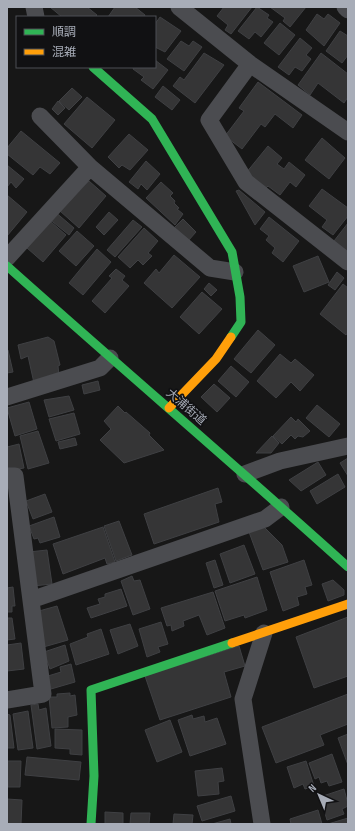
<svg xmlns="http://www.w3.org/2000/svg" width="355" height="831" viewBox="0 0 355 831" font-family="'Sofia Sans Condensed','Noto Sans JP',sans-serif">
<rect width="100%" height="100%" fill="#171717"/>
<!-- building -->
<path fill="#353536" stroke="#3f4043" d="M50 7H87L97 15 95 17H62Z
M115 7H135L145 15 144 17H108Z
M224 7H252L231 34 225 30 228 25 217 16Z
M257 7 269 15 267 18 273 22 261 37 255 32 249 39 238 31Z
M270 7H306L290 27 283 21 285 18Z
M317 14 324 19 328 14 340 23 324 46 306 30Z
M160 17 181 31 165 52 155 47V24Z
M280 23 295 35 279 55 264 43Z
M340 31 348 36V55L342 63 326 51Z
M300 38 312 48 306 55 311 59 302 71 295 67 289 75 278 67Z
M181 41 189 46 193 41 202 47 184 71 167 59Z
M204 53 224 65 195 103 173 86 180 77 184 80Z
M321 53 348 74V97L344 103 318 83 310 95 298 85Z
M155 60 168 70 153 89 141 80 144 77 133 69 134 67H155Z
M258 82 302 115 293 128 275 114 265 127 261 124 242 149 225 136 244 111 239 108Z
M163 86 180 100 172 110 155 97Z
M72 88 82 97 69 110 59 101Z
M87 97 115 120 92 148 64 124Z
M58 101 65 108 58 115 52 109Z
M21 131 60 163 50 174 40 167 33 175 7 154V148Z
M129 134 148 150 130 170 122 165 119 168 108 157Z
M322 138 345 158 329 179 305 160Z
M268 146 282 158 277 164 284 169 289 162 305 175 296 187 290 182 280 195 268 186 265 189 246 173Z
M146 161 160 174 147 190 141 184 138 189 129 182Z
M7 165 24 179 16 188 11 182 7 187Z
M89 181 106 196 79 228 60 211Z
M161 182 173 193 170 196 175 201 174 203 179 208 177 209 183 214 175 225 146 198Z
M322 189 348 208V216L333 235 322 227 327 220 309 206Z
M239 190 265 212 255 225 236 191Z
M7 195 27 212 7 236Z
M54 211 74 228 69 235 48 218Z
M109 212 118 220 104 235 96 227Z
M269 217 299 241 283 262 272 253 275 248 266 240 269 236 260 229Z
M183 219 196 232 188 241 174 228Z
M133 220 142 227 115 257 107 250Z
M50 221 66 235 43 262 27 248Z
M348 223V252L334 241Z
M144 228 158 241 148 253 152 256 143 265 138 260 130 268 118 257Z
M77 231 94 246 76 266 59 251Z
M97 249 111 262 83 295 69 283Z
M174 255 200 277 172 308 144 283 156 269 159 273Z
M318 256 329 282 304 292 293 266Z
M116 269 125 276 122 280 129 286 105 313 92 301 112 278 109 276Z
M337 272 344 278 335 290 328 285Z
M209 283 217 290 211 296 204 289Z
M343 284 348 288V332L346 335 320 314Z
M202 292 222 309 199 334 180 317Z
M258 330 275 345 251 373 234 359Z
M48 337 54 341 60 365 58 366 59 376 34 383 28 356 21 359 18 345Z
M8 350 13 372 7 373V351Z
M280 354 291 363 295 359 314 375 300 391 291 382 276 398 257 381Z
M231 366 249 382 236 397 218 381Z
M98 381 100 390 84 394 82 385Z
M214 384 230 398 217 412 201 397Z
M69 396 74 410 49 417 44 400Z
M29 402 37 429 15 436 7 408Z
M317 405 340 424 329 437 306 418Z
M118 406 125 413 126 412 150 433 149 435 164 450 124 463 100 440 111 429 104 421Z
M74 413 80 434 56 441 49 419Z
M291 417 296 422 298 419 310 431 303 437 298 436 295 439 291 435 282 444 273 436Z
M38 431 49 463 28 469 20 436Z
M272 436 279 443 271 453H256Z
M75 438 77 445 60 449 58 442Z
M19 444 24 468 7 471V447Z
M348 458V476L340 463Z
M318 462 326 475 301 491 289 480Z
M338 474 345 487 317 504 310 491Z
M218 488 222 502 215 504 219 522 154 544 144 514Z
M45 494 52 512 33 519 26 501Z
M54 517 60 537 40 543 38 538 34 539 29 526Z
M119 521 132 555 116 561 104 526Z
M103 527 115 562 107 564 105 558 63 574 53 544Z
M264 527 282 545 288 562 263 570 249 532Z
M244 545 255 574 230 583 220 554Z
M47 550 52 584 33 586 29 552Z
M215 560 223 585 214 588 206 563Z
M304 560 312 585 305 587 307 594 297 597 299 605 283 611 270 572Z
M132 576 134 581 140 580 150 609 133 615 121 581Z
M257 577 267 610 245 618 244 615 225 621 215 591Z
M333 580 344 590V595L328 601 322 584Z
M13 587 15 606H12V612H7V588Z
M121 589 127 606 91 618 87 608 100 604 98 599 105 597V594Z
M213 592 225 628 207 635 199 615 183 621 184 626 172 631 171 625 167 626 161 608Z
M57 606 68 640 40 648 39 611Z
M348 617V676L314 688 296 637Z
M7 618H12L15 639 7 640Z
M161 622 168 644 158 647 160 652 147 657 139 629Z
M130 624 138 646 118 654 110 630Z
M101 629 109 654 76 665 70 644 88 637 87 634Z
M21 643 24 669 7 671V645Z
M65 645 69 661 50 669 44 652Z
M239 646 245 666 224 672 231 697 160 720 145 676Z
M71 664 75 682 51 689 48 676 61 672 60 667Z
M70 693V696L75 695 77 715 68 717V727L52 728 49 697H57V694Z
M348 694V724L320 735 324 745 276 763 262 727Z
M38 704 39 710 46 708 51 746 37 749 31 705Z
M28 711 33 748 18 750 13 714Z
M7 714 10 715 14 748H7Z
M192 715 193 719 204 716 205 722 217 718 226 744 190 756 178 720Z
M170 720 182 752 157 762 145 730Z
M55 729 82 730V755L70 754V749L55 748Z
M348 734V765L338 738Z
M332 754 342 782 329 786 327 781 321 783 319 777 315 779 309 763Z
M27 757 81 762 79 780 25 775Z
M7 761H21L20 787H8Z
M306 761 314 786 305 789 303 784 294 788 287 767Z
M222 768 224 781 218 782 219 794 198 796 195 771Z
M344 789 348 804V806L342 809 344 814 327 820 320 797Z
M231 796 235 811 202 821 197 806Z
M7 799 22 800 21 824H7Z
M318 810 322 824H291L290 819Z
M105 812 123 813V824H105Z
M131 813H150L149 824H130Z
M174 814 193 815 192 824H173Z
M348 818V824H328Z
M230 819 231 824H212Z"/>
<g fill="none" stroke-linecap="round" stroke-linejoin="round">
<!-- street -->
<path stroke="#4b4c50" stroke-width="17" d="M34 7 36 17
M179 7 250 64 348 132
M345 7 348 10
M250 64 209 120 246 182 348 262
M40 116 90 167 210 268 235 272
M7 258 90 167
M7 397 100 368 110 358
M245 474 280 461 348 446
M7 476H15L43 694 7 700
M31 600 265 519 281 507
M262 824 243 699 264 633"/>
<!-- fast -->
<path stroke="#30b455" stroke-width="9" d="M93 67 152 119 232 252 240 297 241 322 231 337
M7 266C120 367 235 465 348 567
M91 824 94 776 91 690 232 643"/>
<!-- slow -->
<path stroke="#ff9f0a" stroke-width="9" d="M169 408 216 359 231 337
M232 643 348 604"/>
</g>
<g text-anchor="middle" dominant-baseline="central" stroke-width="3.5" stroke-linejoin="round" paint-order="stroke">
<!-- street labels -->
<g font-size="12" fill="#a8adb8" stroke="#111113">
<text transform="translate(186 407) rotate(41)">大浦街道</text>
</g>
</g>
<!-- border -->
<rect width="355" height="831" fill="none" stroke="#a8adb8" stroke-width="16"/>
<!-- legend -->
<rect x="16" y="16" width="140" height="52" fill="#111113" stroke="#4d4f55"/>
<rect x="24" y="29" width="20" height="6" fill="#30b455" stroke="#4d4f55"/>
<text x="52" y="36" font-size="12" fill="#a8adb8">順調</text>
<rect x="24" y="49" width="20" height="6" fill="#ff9f0a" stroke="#4d4f55"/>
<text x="52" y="56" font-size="12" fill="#a8adb8">混雑</text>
<!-- north arrow -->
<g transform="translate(319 795) rotate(316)" stroke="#111113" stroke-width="3" paint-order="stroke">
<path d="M0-3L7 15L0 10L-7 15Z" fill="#a8adb8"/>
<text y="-6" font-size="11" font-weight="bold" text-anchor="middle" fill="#a8adb8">N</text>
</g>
</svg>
